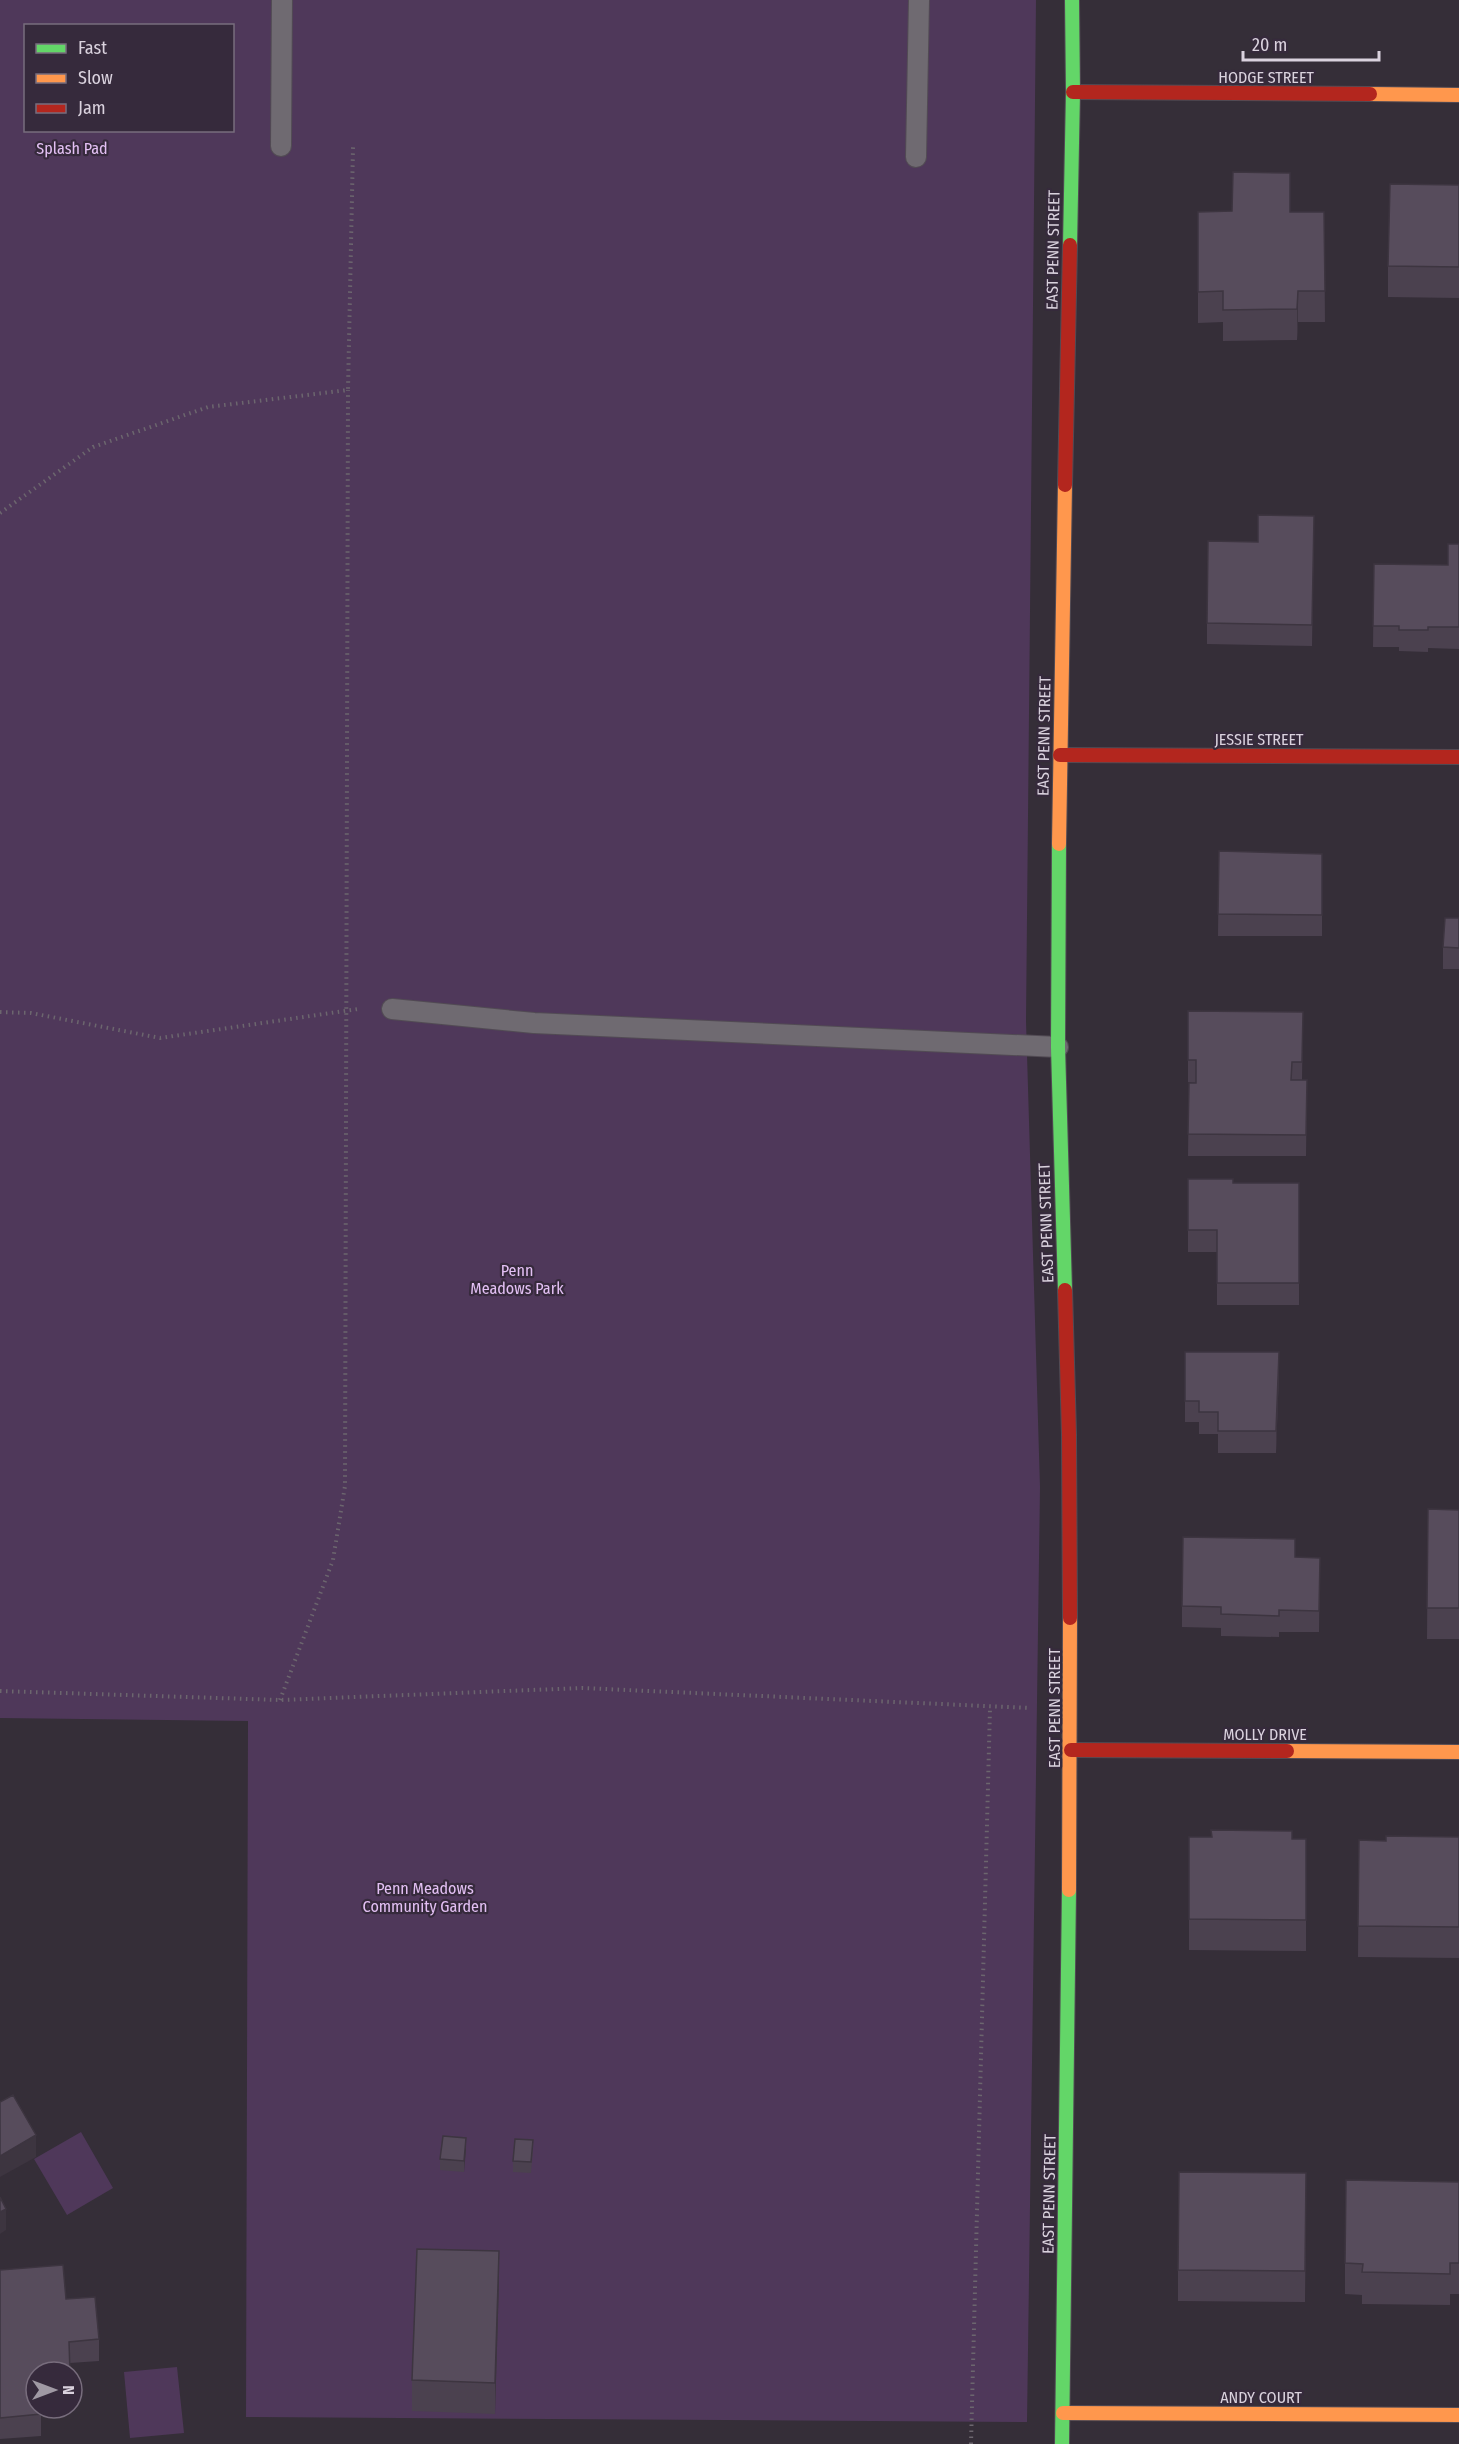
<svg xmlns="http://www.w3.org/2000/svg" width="1459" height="2444" viewBox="0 0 1459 2444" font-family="'Fira Sans Condensed',sans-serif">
<rect width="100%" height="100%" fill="#352e38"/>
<!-- green -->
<path fill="#4f385a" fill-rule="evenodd" d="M0 0H1036L1026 1021 1040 1487 1027 2422 246 2417 248 1721 0 1718ZM26 26H232V130H26Z
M81 2132 113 2188 67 2215 34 2159Z
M177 2367 184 2433 130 2438 124 2372Z"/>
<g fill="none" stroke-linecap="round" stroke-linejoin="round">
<!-- lane casing -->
<g stroke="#524b54" stroke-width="22">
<path id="lane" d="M281 146 282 0
M916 157 919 0
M392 1009 534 1023 1058 1047"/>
</g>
<!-- fast casing -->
<g stroke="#524b54" stroke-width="16">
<path id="fast" d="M1070 245 1073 92 1072 0
M1059 844 1058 1047 1065 1290
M1062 2444 1069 1890"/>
</g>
<!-- slow casing -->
<g stroke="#524b54" stroke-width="16">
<path id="slow" d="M1370 94 1459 95
M1059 844 1065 485
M1287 1751 1459 1752
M1069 1890 1070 1618
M1063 2413 1459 2415"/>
</g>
<!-- jam casing -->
<g stroke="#524b54" stroke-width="16">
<path id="jam" d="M1073 92 1370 94
M1065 485 1070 245
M1060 755 1459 757
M1065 1290 1069 1435 1070 1618
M1071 1750 1287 1751"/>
</g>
<!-- path -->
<path stroke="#6c666e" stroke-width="4" stroke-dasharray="1.5 4.5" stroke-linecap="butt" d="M0 513 93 447 208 407 348 390 353 147
M0 1012 31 1013 160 1038 358 1009
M0 1691 280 1700 582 1688 1030 1708
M280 1700 333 1560 345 1486 348 390
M971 2444 990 1708"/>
<!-- lane -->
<use href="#lane" stroke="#6f6a71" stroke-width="20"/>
<!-- fast -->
<use href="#fast" stroke="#63d668" stroke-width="14"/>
<!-- slow -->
<use href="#slow" stroke="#ff974d" stroke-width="14"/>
<!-- jam -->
<use href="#jam" stroke="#b3261e" stroke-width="14"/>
</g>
<!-- wall -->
<path fill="#4b414f" d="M1459 185V298L1388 297V266Z
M1198 212H1324L1325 322H1298L1297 340 1223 341V322L1198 323Z
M1314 516 1312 646 1207 644V623L1258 542Z
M1459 544V649L1428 648V652L1399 651V647H1373L1374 564 1448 565Z
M1219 851 1322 854V936H1218Z
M1459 918V969H1443V947Z
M1188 1011 1303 1012 1302 1080H1307L1306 1156H1188L1189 1083H1196L1188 1082Z
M1188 1179 1233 1183H1299V1305H1217V1252H1188Z
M1185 1352 1279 1373 1276 1453H1218V1434H1199V1422H1185Z
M1428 1509 1459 1510V1639H1427Z
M1295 1557 1320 1558 1319 1632H1279V1637L1221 1636V1628L1182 1627V1606Z
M1211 1830 1292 1839H1306V1951L1189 1950V1837H1211Z
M1359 1840 1459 1842V1958L1358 1957Z
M466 2149 464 2172 440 2170V2159Z
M533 2151 531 2173 513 2172V2161Z
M1459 2182V2294H1450V2305L1362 2304V2295L1345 2294V2263Z
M1306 2204 1305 2302 1178 2301V2270Z
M0 2270 66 2299 99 2339V2361L70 2363 36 2372 41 2414V2436L0 2439Z
M499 2282 495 2414 412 2411V2380Z"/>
<!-- shaded-wall -->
<path fill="#3d3540" d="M1298 291V322L1297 340V309Z
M1279 1352V1373L1276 1453V1431Z
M36 2135V2157L0 2177V2156Z
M466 2138V2149L464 2172V2161Z
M6 2209V2230L0 2234V2212Z
M499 2251V2282L495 2414V2383Z"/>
<!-- building -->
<path fill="#574c5c" stroke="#3d3540" stroke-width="1.5" d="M1233 172 1290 173V212H1324L1325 291H1298L1297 309 1223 310V291L1198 292V212L1232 211Z
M1390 184 1459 185V267L1388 266Z
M1258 515 1314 516 1312 625 1207 623 1208 541 1258 542Z
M1448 544H1459V627H1428V630H1399V626H1373L1374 564 1448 565Z
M1219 851 1322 854V915L1218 914Z
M1445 918H1459V948L1443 947Z
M1188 1011 1303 1012 1302 1062H1292L1291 1080H1307L1306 1135 1188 1134 1189 1083H1196V1060H1188Z
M1188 1179H1233V1183H1299V1283H1217V1230H1188Z
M1185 1352H1279L1276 1431H1218V1412H1199V1401H1185Z
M1428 1509 1459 1510V1608H1427Z
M1183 1537 1295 1539V1557L1320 1558 1319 1611 1279 1610V1616L1221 1614V1607L1182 1606Z
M1211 1830 1292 1831V1839H1306V1920L1189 1919V1837H1212Z
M1386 1836 1459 1837V1927L1358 1926 1359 1840 1386 1841Z
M13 2095 36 2135 0 2156V2102Z
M443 2136 466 2138 464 2161 440 2159Z
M515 2139 533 2140 531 2162 513 2161Z
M1179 2172 1306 2173 1305 2271 1178 2270Z
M1346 2180 1459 2182V2263H1450V2274L1362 2272 1363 2264 1345 2263Z
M0 2197 6 2209 0 2212Z
M417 2249 499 2251 495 2383 412 2380Z
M63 2265 66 2299 95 2297 99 2339 69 2342 70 2372H36V2408H41V2414L0 2418V2270Z"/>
<g text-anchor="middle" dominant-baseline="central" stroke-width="4.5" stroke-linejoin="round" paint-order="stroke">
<!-- street labels -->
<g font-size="16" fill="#dad2de" stroke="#362a3c">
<text x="1266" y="77">HODGE STREET</text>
<text transform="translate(1053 250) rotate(-89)">EAST PENN STREET</text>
<text transform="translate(1044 736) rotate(-89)">EAST PENN STREET</text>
<text x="1259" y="739">JESSIE STREET</text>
<text transform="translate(1046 1223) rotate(-92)">EAST PENN STREET</text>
<text transform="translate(1054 1708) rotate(-90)">EAST PENN STREET</text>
<text x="1265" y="1734">MOLLY DRIVE</text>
<text transform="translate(1049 2194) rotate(-89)">EAST PENN STREET</text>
<text x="1261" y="2397">ANDY COURT</text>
</g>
<!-- park labels -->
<g font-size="16" fill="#e3c0f4" stroke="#362a3c">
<text x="72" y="148">Splash Pad</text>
<text x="517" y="1270">Penn<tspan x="517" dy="18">Meadows Park</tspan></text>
<text x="425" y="1888">Penn Meadows<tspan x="425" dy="18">Community Garden</tspan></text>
</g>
</g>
<!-- legend -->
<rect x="24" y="24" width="210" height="108" fill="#362a3c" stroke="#786d7d" stroke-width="1.5"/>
<rect x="36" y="44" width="30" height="9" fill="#63d668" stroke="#786d7d" stroke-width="1.5"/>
<text x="78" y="54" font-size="18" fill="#dad2de">Fast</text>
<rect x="36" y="74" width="30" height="9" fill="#ff974d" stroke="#786d7d" stroke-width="1.5"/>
<text x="78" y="84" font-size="18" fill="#dad2de">Slow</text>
<rect x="36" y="104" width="30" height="9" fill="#b3261e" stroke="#786d7d" stroke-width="1.5"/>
<text x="78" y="114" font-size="18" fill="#dad2de">Jam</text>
<!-- north arrow -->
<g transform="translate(54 2390) rotate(90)"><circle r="28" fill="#362a3c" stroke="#786d7d" stroke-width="1.5"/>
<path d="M0-4.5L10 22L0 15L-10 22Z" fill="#a099a4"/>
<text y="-9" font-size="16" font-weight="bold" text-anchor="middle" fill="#dad2de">N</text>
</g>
<!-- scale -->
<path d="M1243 51v9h136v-9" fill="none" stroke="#dad2de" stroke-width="3"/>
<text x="1252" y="51" font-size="18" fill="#dad2de" stroke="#362a3c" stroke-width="4.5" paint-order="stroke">20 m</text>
</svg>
